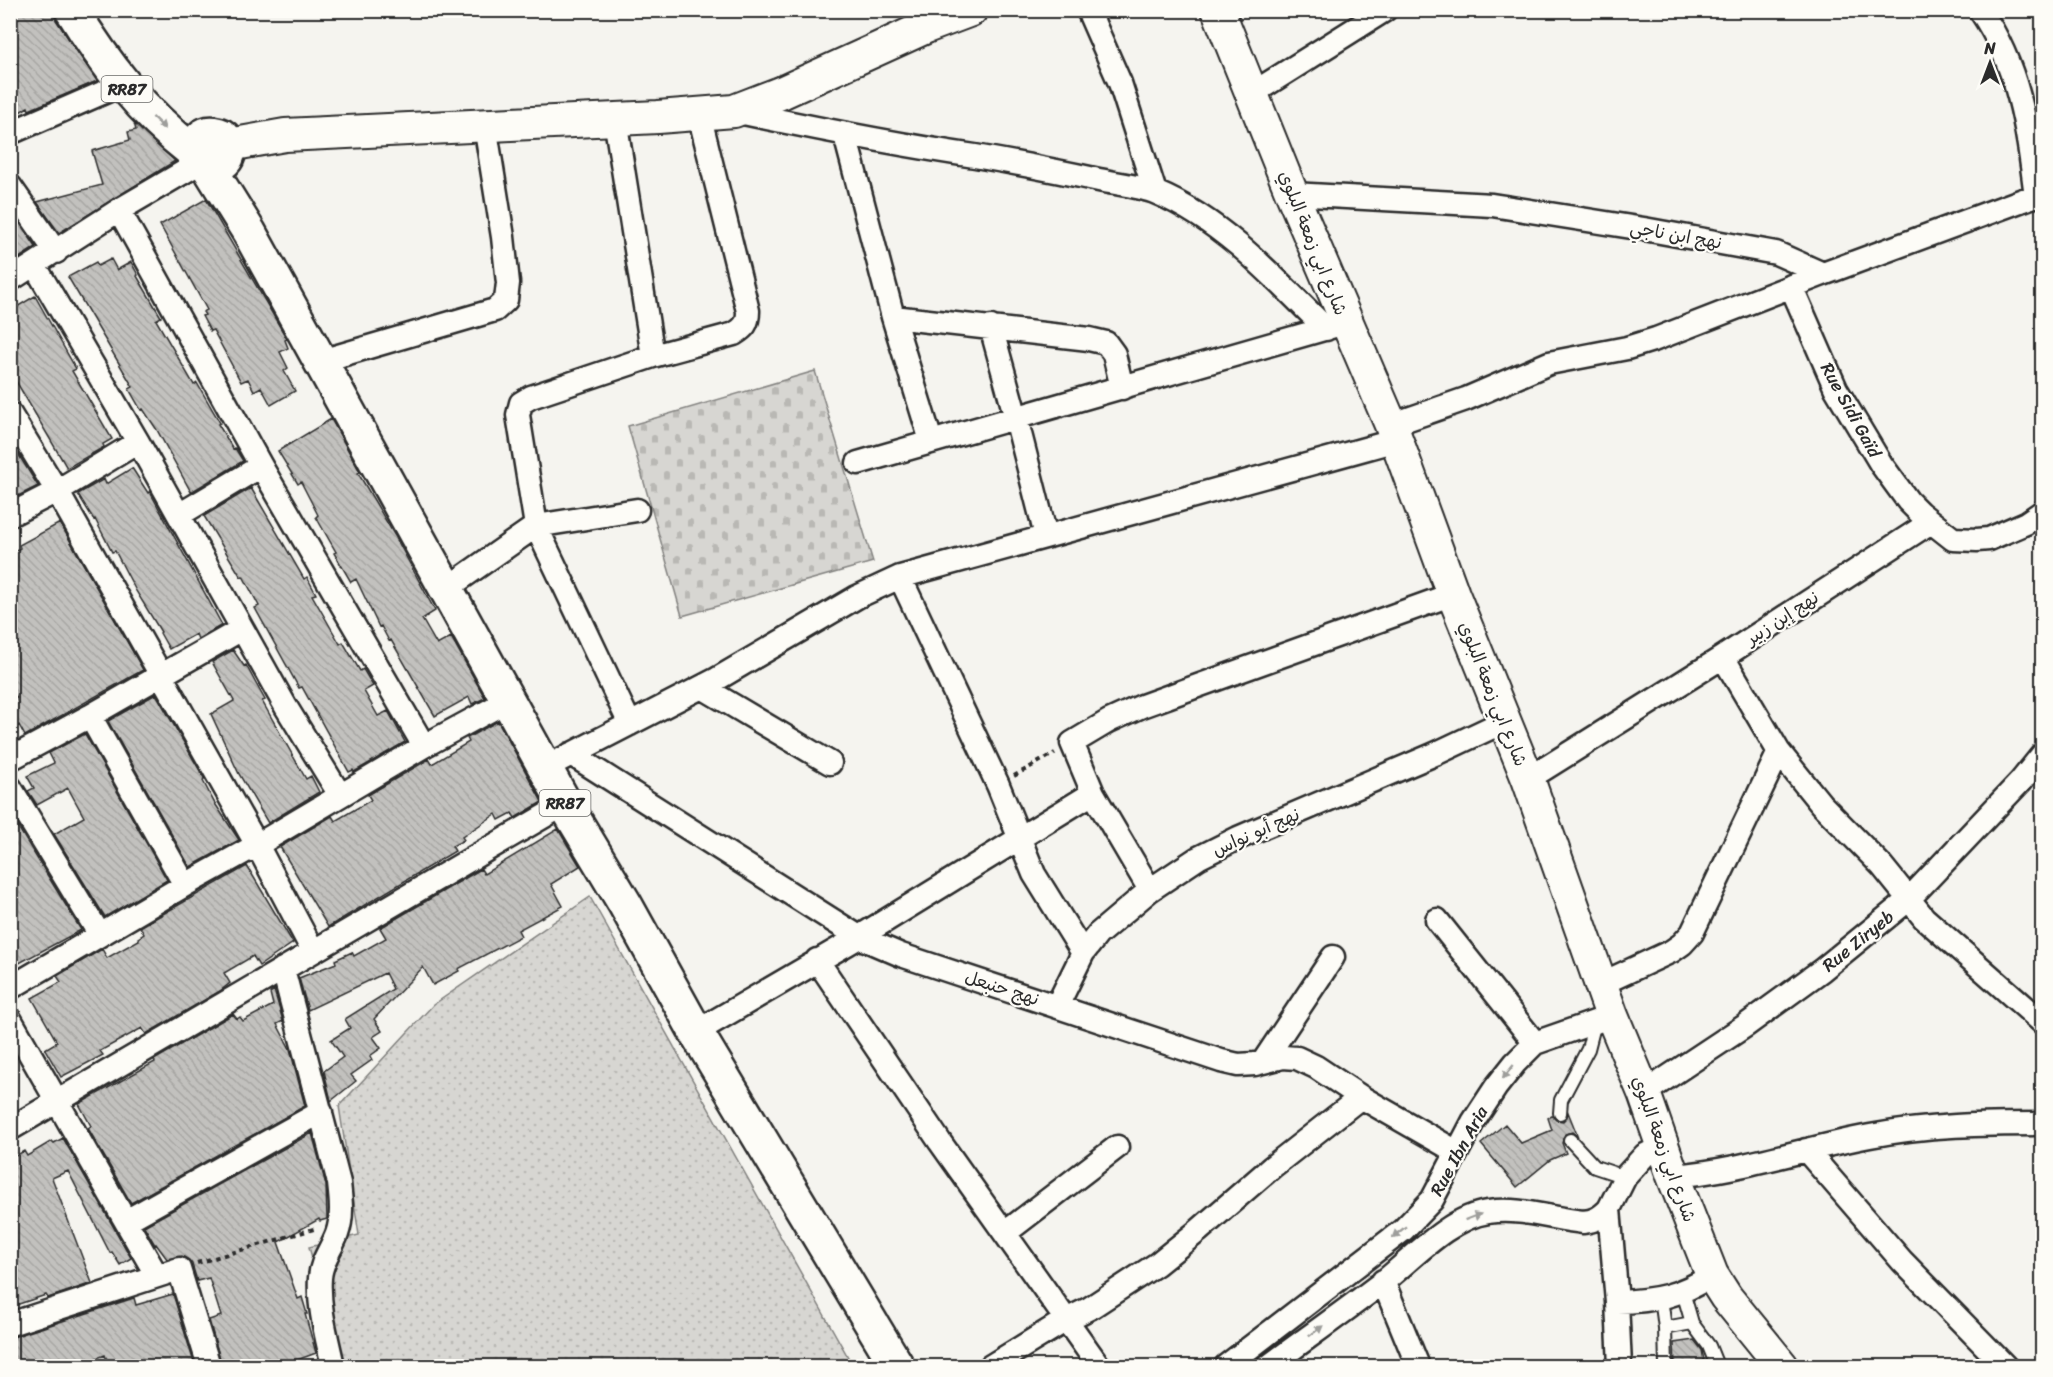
<svg xmlns="http://www.w3.org/2000/svg" width="2053" height="1377" viewBox="0 0 2053 1377" font-family="Sriracha,'Playpen Sans Arabic',sans-serif">
<defs>
<pattern id="grass-dots" width="8" height="8" patternUnits="userSpaceOnUse" patternTransform="scale(1.5)"><rect width="8" height="8" fill="#d7d6d2"/><path d="M2 2h.1M6 6h.1" fill="none" stroke="#b9b8b4" stroke-width="1.8" stroke-linecap="round"/></pattern>
<pattern id="cemetery-stones" width="16" height="16" patternUnits="userSpaceOnUse" patternTransform="scale(1.5)"><rect width="16" height="16" fill="#d7d6d2"/><path d="M2 7V4a2 2 0 0 1 4 0v3zM10 15v-3a2 2 0 0 1 4 0v3z" fill="#b9b8b4"/></pattern>
<pattern id="building-back-hatch" width="6" height="6" patternUnits="userSpaceOnUse" patternTransform="scale(1.5)"><rect width="6" height="6" fill="#c2c1be"/><path d="M-1 5l2 2M0 0l6 6M5-1l2 2" fill="none" stroke="#a7a6a3"/></pattern>
</defs>
<rect width="100%" height="100%" fill="#f5f4ef"/>
<filter id="ink" filterUnits="userSpaceOnUse"><feTurbulence type="fractalNoise" baseFrequency=".0167" numOctaves="2"/><feDisplacementMap in="SourceGraphic" scale="12" xChannelSelector="R" yChannelSelector="G"/><feConvolveMatrix kernelMatrix="1 2 1 2 8 2 1 2 1" color-interpolation-filters="sRGB"/></filter>
<g filter="url(#ink)">
<!-- grass -->
<path fill="url(#grass-dots)" stroke="#81807e" stroke-width="1.5" d="M590 897 853 1366H343L309 1247 359 1235 339 1106 433 1005Z"/>
<!-- cemetery -->
<path fill="url(#cemetery-stones)" stroke="#81807e" stroke-width="1.5" d="M815 371 873 562 682 616 628 426Z"/>
<!-- building -->
<path fill="url(#building-back-hatch)" stroke="#2b2b2b" stroke-width="1.5" d="M10 10H53L56 20 97 81 29 110 28 107 10 118Z
M134 123 175 161 59 233 37 202 102 185 92 151 130 140 128 132 136 130Z
M206 199 287 339 285 340 288 348 280 352 288 368 284 371 295 391 271 405 261 387 254 391 248 379 241 382 213 330 210 331 202 316 205 315 203 312 207 310 160 225Z
M15 216 36 247 10 264V219Z
M111 259 117 270 131 262 138 275 137 276 161 317 156 320 194 385 197 383 220 423 218 424 233 449 235 448 243 461 191 492 157 430 143 409 141 410 129 389 133 387 68 277 96 262 98 266Z
M35 296 76 369 72 371 112 439 103 444 104 447 67 468 10 371V311Z
M331 419 360 472 358 473 395 536 435 611 422 619 437 645 451 637 485 698 472 704 469 697 435 716 391 640 389 641 381 626 379 627 356 579 351 582 334 553 336 552 316 517 318 515 301 482 298 484 278 451Z
M10 441 38 486 10 500Z
M132 468 148 493 150 492 222 625 198 639 196 634 169 649 160 633 161 632 136 591 115 551 112 552 95 519 94 520 78 494 104 479 106 484Z
M251 488 304 579 307 577 316 594 312 595 340 644 343 642 360 671 363 669 373 686 364 691 378 716 388 711 405 742 354 772 353 770 349 772 302 687 299 688 255 608 259 606 243 576 241 577 204 516Z
M60 523 143 670 25 736 19 725 10 730V702L17 698 10 687V553L20 548 19 545Z
M233 650 244 666 246 665 255 682 265 700 262 701 306 779 311 776 319 792 268 823 239 774 211 714 234 701 212 662Z
M156 694 204 778 203 781 214 802 239 840 190 867 108 721Z
M498 721 542 802 515 818 512 813 499 820 496 814 462 837 464 840 452 846 455 851 328 927 280 847 332 816 335 821 371 800 368 795 429 759 432 764 469 742 467 738Z
M85 734 167 880 105 917 54 834 84 817 68 788 37 805 28 791 34 788 27 776 54 763 49 753Z
M10 814 81 930 10 968V872L16 868 10 858Z
M558 829 580 866 551 884 563 906 518 930 521 936 458 969 459 971 433 985 423 967 374 1019 382 1031 373 1037 381 1048 370 1056 372 1060 351 1075 356 1081 331 1101 324 1071 343 1057 331 1040 350 1028 345 1019 393 989 385 973 308 1010 299 978 336 963 335 960 352 952 354 956 386 938 380 928 481 869 484 874Z
M247 866 293 943 259 966 253 956 224 973 230 983 220 991 146 1034 142 1028 100 1051 103 1055 61 1077 45 1049 57 1042 32 998 61 982 57 976 102 949 107 958 139 940 138 938 144 934 140 927Z
M274 990 283 1021 277 1024 290 1049 305 1106 131 1203 88 1128 91 1126 79 1104 155 1062 154 1060 233 1014 237 1019 240 1017 243 1021 273 1005 270 993Z
M1568 1112 1578 1137 1572 1132 1565 1134 1562 1143 1566 1153 1550 1160 1517 1187 1481 1144 1505 1124 1521 1143 1552 1130 1548 1118 1552 1116 1556 1120 1563 1121 1567 1117Z
M312 1133 326 1185 327 1219 320 1221 319 1219 278 1242 298 1299 302 1297 307 1314H305L316 1353 281 1366H222L209 1320 221 1316 209 1278 197 1281 192 1264 189 1260 182 1256 167 1259 156 1244 155 1245 144 1226Z
M63 1138 131 1258 120 1265 112 1252 110 1253 68 1171 52 1178 92 1283 48 1298 46 1295 10 1307V1159L24 1151 27 1156 52 1141 54 1143Z
M173 1294 195 1366H109L105 1355 79 1365 78 1362 63 1366H10V1338L134 1298 136 1305Z
M1694 1340 1702 1350 1705 1366H1675L1674 1343Z"/>
<g fill="none" stroke-linecap="round" stroke-linejoin="round">
<!-- lane casing -->
<g stroke="#2b2b2b" stroke-width="16">
<path id="lane" d="M1560 1113 1561 1100 1588 1049 1595 1022
M1570 1140 1595 1167 1625 1177
M1683 1292 1692 1323 1709 1346 1717 1366
M1661 1298 1665 1328 1666 1366
M1665 1328 1692 1323"/>
</g>
<!-- street casing -->
<g stroke="#2b2b2b" stroke-width="27">
<path id="street" d="M1088 10 1120 83 1155 192
M1980 10C2020 69 2027 127 2036 196
M1253 93 1385 10
M734 111C814 128 894 144 975 156 1016 163 1058 171 1099 180 1118 184 1140 186 1157 193 1222 220 1277 280 1326 329
M615 119 653 356
M10 133 123 84
M845 135 893 317 931 441
M10 186 56 252
M1292 194 1492 205 1644 229 1776 253 1823 274 2042 193
M119 210 261 466 424 746
M35 266 138 442 286 707 340 795
M10 280 119 210 201 162
M1791 286 1836 389 1881 464 1908 501 1920 513 1953 539 1977 540 1989 539 2026 523 2042 512
M893 317 1089 339 1106 343 1114 354 1122 388
M991 327 1016 418 1046 536
M321 361 495 310 506 300 508 283 503 237 485 125
M10 414 57 491 257 845 313 951
M1391 425 1466 399 1549 363 1627 348 1656 339 1823 274
M858 463 1338 325
M10 515 57 491 138 442
M179 515 261 466
M900 577 998 785 1034 874 1083 953
M446 589 536 526 637 510
M1723 657 1779 752 1821 804 1882 866 1924 918 2042 1022
M702 687 830 763
M90 716 185 885
M630 724 536 526 518 415 521 403 531 397 653 356 734 334C744 328 748 324 748 311L699 114
M571 754 859 937 901 955 1221 1061 1238 1065 1255 1064 1283 1057 1297 1058 1316 1067 1361 1097 1457 1152
M10 759 90 716 242 629
M560 760 717 679 857 597 900 577 1397 440
M1528 779 1723 657 1931 522
M10 787 100 935
M1150 890 1093 793 1072 743 1109 721 1142 706 1453 594
M1437 920 1535 1043
M817 960 940 1142 1099 1366
M283 969 339 1183C341 1201 343 1217 337 1234 331 1250 321 1261 320 1278 318 1307 327 1338 333 1366
M1601 984 1672 951 1682 944 1692 933 1779 752
M10 988 185 885 257 845 424 746 507 701
M1057 1006 1083 953 1098 934 1150 890 1198 858 1238 838 1435 754 1505 721
M10 1019 157 1276
M696 1032 859 937 1093 793
M1263 1062 1333 957
M1644 1093 1745 1026 1822 970 1908 900 2021 781 2042 755
M10 1129 565 804
M1806 1150 1902 1261 2005 1366
M1673 1176C1740 1171 1804 1148 1870 1136 1927 1125 1984 1124 2042 1124
M126 1221 321 1112
M1005 1233 1117 1147
M1383 1281 1418 1366
M1617 1302C1654 1301 1681 1296 1712 1275
M10 1324 179 1269 209 1366
M991 1366 1066 1320 1090 1308 1157 1264 1198 1231 1272 1167 1361 1097
M1226 1366 1403 1230 1432 1200 1473 1122 1496 1087 1515 1063 1535 1043 1612 1016
M1269 1366C1307 1338 1345 1311 1383 1282 1412 1259 1450 1217 1488 1212 1520 1207 1552 1219 1583 1222 1595 1221 1601 1217 1609 1209
M1620 1366 1617 1302 1609 1209 1625 1177 1645 1155 1663 1146"/>
</g>
<!-- secondary casing -->
<g stroke="#2b2b2b" stroke-width="36">
<path id="secondary" d="M1218 10 1292 194 1391 425 1453 594 1528 779 1612 1016 1644 1093 1673 1176 1712 1275 1726 1297 1782 1366
M229 145 285 135 658 117 734 111 783 92 926 27 971 10"/>
</g>
<!-- primary casing -->
<g stroke="#2b2b2b" stroke-width="38">
<path id="primary" d="M72 10C105 64 142 112 192 151 200 158 201 165 214 166 220 165 226 162 228 155 237 130 192 123 197 154
M208 166 249 232 565 804 625 904 696 1032 897 1366"/>
</g>
<!-- path -->
<path stroke="#2b2b2b" stroke-width="4" stroke-dasharray="4.5 4.5" stroke-linecap="butt" d="M1014 776 1055 753
M197 1263 317 1228"/>
<!-- lane -->
<use href="#lane" stroke="#fdfcf7" stroke-width="12"/>
<!-- street -->
<use href="#street" stroke="#fdfcf7" stroke-width="22"/>
<!-- secondary -->
<use href="#secondary" stroke="#fdfcf7" stroke-width="32"/>
<!-- primary -->
<use href="#primary" stroke="#fdfcf7" stroke-width="33"/>
</g>
<!-- one-way arrows -->
<defs><path id="oneway-solid" d="M-6-.8H1V-3.2L6.5 0L1 3.2V.8H-6Z" transform="scale(1.5)"/></defs>
<g fill="#9e9e9b">
<use href="#oneway-solid" transform="translate(159 123) rotate(43)"/>
<use href="#oneway-solid" transform="translate(1508 1072) rotate(129)"/>
<use href="#oneway-solid" transform="translate(1473 1217) rotate(-21)"/>
<use href="#oneway-solid" transform="translate(1399 1232) rotate(141)"/>
<use href="#oneway-solid" transform="translate(1316 1331) rotate(-37)"/>
</g>
</g>
<g text-anchor="middle" dominant-baseline="central" stroke-width="4.5" stroke-linejoin="round" paint-order="stroke">
<!-- shield labels -->
<g fill="#fdfcf7" stroke="#6a6a68" stroke-width="1.5">
<rect x="101.5" y="76" width="51" height="26" rx="4.5"/>
<rect x="539.5" y="790" width="51" height="26" rx="4.5"/>
</g>
<g font-size="16" font-weight="bold" fill="#2b2b2b">
<text x="127" y="89">RR87</text>
<text x="565" y="803">RR87</text>
</g>
<!-- street labels -->
<g font-size="18" fill="#2b2b2b" stroke="#fdfcf7">
<text transform="translate(1676 235) rotate(10)">نهج ابن ناجي</text>
<text transform="translate(1313 243) rotate(68)">شارع ابي زمعة البلوي</text>
<text transform="translate(1851 410) rotate(61)">Rue Sidi Gaïd</text>
<text transform="translate(1782 618) rotate(-33)">نهج إبن زبير</text>
<text transform="translate(1493 694) rotate(68)">شارع ابي زمعة البلوي</text>
<text transform="translate(1256 832) rotate(-24)">نهج أبو نواس</text>
<text transform="translate(1858 941) rotate(-39)">Rue Ziryeb</text>
<text transform="translate(1002 988) rotate(18)">نهج حنبعل</text>
<text transform="translate(1664 1149) rotate(70)">شارع ابي زمعة البلوي</text>
<text transform="translate(1459 1151) rotate(-61)">Rue Ibn Aria</text>
</g>
</g>
<!-- margin -->
<rect width="2053" height="1377" fill="none" stroke="#fdfcf7" stroke-width="36"/>
<rect x="18" y="18" width="2017" height="1341" fill="none" stroke="#2b2b2b" stroke-width="2" filter="url(#ink)"/>
<!-- north arrow -->
<g transform="translate(1990 63)" stroke="#fdfcf7" stroke-width="4.5" paint-order="stroke">
<path d="M0-4.5L10 22L0 15L-10 22Z" fill="#2b2b2b"/>
<text y="-9" font-size="16" font-weight="bold" text-anchor="middle" fill="#2b2b2b">N</text>
</g>
</svg>
